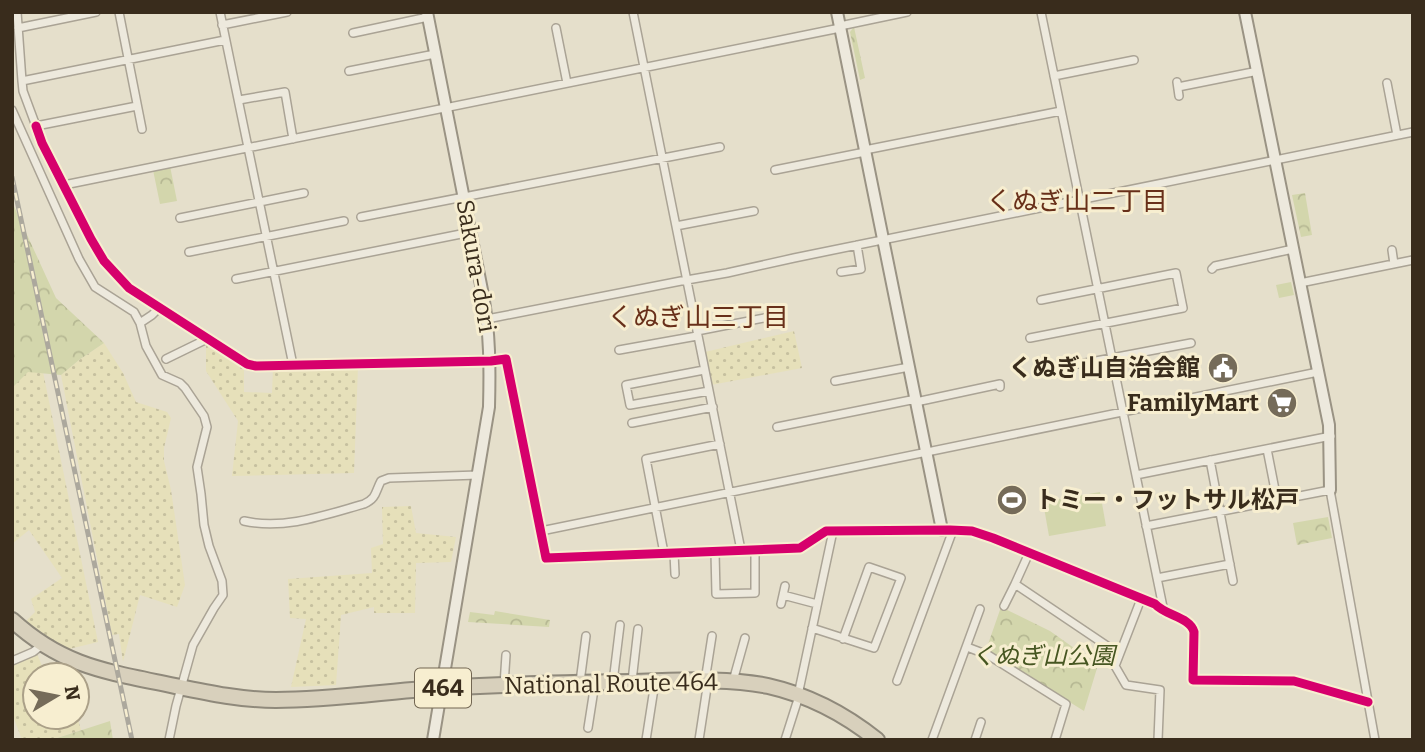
<svg xmlns="http://www.w3.org/2000/svg" width="1425" height="752" viewBox="0 0 1425 752" font-family="Bitter,'Noto Sans JP',serif">
<defs>
<pattern id="farmland-dots" width="8" height="8" patternUnits="userSpaceOnUse" patternTransform="scale(1.75)"><rect width="8" height="8" fill="#e6e0ba"/><path d="M2 2h.1M6 6h.1" fill="none" stroke="#c6c09f" stroke-width="1.8" stroke-linecap="round"/></pattern>
<pattern id="forest-crowns" width="20" height="18" patternUnits="userSpaceOnUse" patternTransform="scale(1.75)"><rect width="20" height="18" fill="#d3d6ac"/><path d="M2 6a3 3 0 1 1 6 0M12 15a3 3 0 1 1 6 0" fill="none" stroke="#b6b893"/></pattern>
</defs>
<rect width="100%" height="100%" fill="#e5dfcb"/>
<!-- farmland -->
<path fill="url(#farmland-dots)" d="M794 331 802 368 711 385 705 352Z
M104 343 123 373 136 402 167 412 171 418 164 448V461L171 490 185 585 177 607 140 595 123 662 119 634 112 635 61 375 79 360Z
M206 343 244 366V392L272 393 273 368 358 367 354 473 232 476 238 421 206 371Z
M41 362 98 642 69 649 52 640 26 621 35 612 31 599 62 578 29 530 12 544V364Z
M411 506 416 533 456 537 451 562 416 563 415 613H374V607L341 615 336 685 291 687 306 619 290 618 288 579 372 573 371 548 383 544 382 507Z
M37 654 46 675H35V717L77 716 81 730 51 740H22L12 713V664Z"/>
<!-- grass -->
<path fill="#d3d6ac" d="M1100 492 1106 526 1049 536 1043 502Z"/>
<!-- forest -->
<path fill="url(#forest-crowns)" d="M854 27 865 78 860 80 850 32Z
M170 166 177 201 160 204 153 170Z
M1305 193 1312 235 1301 237 1292 195Z
M12 202 56 298 104 343 79 360 61 375 28 372 12 388Z
M1291 282 1294 295 1279 298 1276 285Z
M1328 517 1332 538 1297 545 1293 523Z
M1001 607 1050 631 1098 665 1084 711 986 650Z
M495 611 550 620 549 627 468 622 470 612 494 615Z
M110 721 113 740H51Z"/>
<g fill="none" stroke-linecap="round" stroke-linejoin="round">
<!-- street casing -->
<g stroke="#aaa395" stroke-width="10">
<path id="street" d="M17 12 22 81 23 91 36 126 137 106
M119 12 142 129
M220 12 293 365
M633 12 741 550
M1041 12 1164 612
M222 25 287 12
M840 26 907 12
M18 28 96 12
M556 28 567 83
M353 33 428 17
M349 71 435 54
M1054 76 1134 60
M22 81 225 40
M1177 82 1179 96
M1387 83 1397 135
M1178 87 1258 71
M239 100 285 92 293 139
M12 110 79 259 95 287 134 312 140 323 146 346 162 375 180 383 185 388 204 416 207 427 197 467 201 494 204 525 209 546 222 581 223 595 214 608 193 645 176 706 169 740
M36 126 42 143 91 239 104 261 129 288 247 364 256 366 491 361 506 359 546 558 800 548 826 531 950 530 972 531 993 538 1155 604C1166 616 1190 617 1194 632L1193 680 1294 681 1368 702
M865 150 1061 111
M775 170 865 152
M64 185 840 28
M361 217 720 147
M180 218 304 193
M676 226 754 211
M1392 250 1394 264
M189 252 344 221
M1212 269 1215 266 1293 249
M841 272 861 269 857 245
M236 279 471 232
M1300 283 1413 260
M487 319 681 281 727 273 794 258 1413 132
M140 323 152 315 159 308
M697 331 769 317 772 318
M1030 338 1183 308 1176 273 1041 300
M619 350 697 336
M166 359 207 339
M1080 364 1191 343
M704 370 626 385 630 405 709 391
M835 381 909 367
M916 402 1000 384V387
M632 423 713 407
M777 427 916 399
M1267 449 1277 500
M1210 460 1233 581
M1136 475 1331 436
M244 521C285 530 325 515 364 504 377 498 375 492 381 481L389 478 478 475
M1146 526 1330 490 1375 740
M541 531 1318 372
M715 552 716 594 755 593V551
M664 553 646 459 720 444
M674 553 675 574
M1029 553 1015 584 1119 654
M1157 578 1230 564
M783 595 817 604
M1141 599 1115 666 1126 685 1160 690 1158 740
M781 604 785 586
M1004 606 1015 584
M812 628 874 648 901 578 869 567 843 639
M967 647 988 655 1066 704 1055 740
M12 661 33 652 42 645
M632 681 638 629
M705 681 712 636
M733 681 745 638
M897 681 953 530
M580 682 586 636
M613 682 620 625
M504 685 506 655
M798 695 833 531
M588 728 595 683
M646 740 655 682
M699 740 708 681
M785 740 799 696
M932 740 980 609
M975 740 981 722"/>
</g>
<!-- secondary casing -->
<g stroke="#9a9384" stroke-width="14">
<path id="secondary" d="M427 12 483 295C490 333 490 369 489 407L433 740
M837 12 942 530
M1245 12 1329 425 1330 490"/>
</g>
<!-- highway casing -->
<g stroke="#8f897b" stroke-width="18">
<path id="highway" d="M12 620C58 662 97 670 156 682 196 690 235 700 276 700 325 700 375 693 424 689 493 684 562 683 631 682 675 681 725 677 768 686 808 695 846 715 877 740"/>
</g>
<!-- street -->
<use href="#street" stroke="#ede9dd" stroke-width="7"/>
<!-- secondary -->
<use href="#secondary" stroke="#ede9dd" stroke-width="10"/>
<!-- highway -->
<use href="#highway" stroke="#d8d0bc" stroke-width="14"/>
<!-- rail casing -->
<g stroke="#aca89d" stroke-width="5">
<path id="rail" d="M12 177 132 740"/>
</g>
<!-- rail -->
<use href="#rail" stroke="#f7eed0" stroke-width="2.5" stroke-dasharray="8" stroke-linecap="butt"/>
<!-- cycleway casing -->
<g stroke="#f7eed0" stroke-width="13">
<path id="cycleway" d="M36 126 42 143 91 239 104 261 129 288 247 364 256 366 491 361 506 359 546 558 800 548 826 531 950 530 972 531 993 538 1155 604C1166 616 1190 617 1194 632L1193 680 1294 681 1368 702"/>
</g>
<!-- cycleway -->
<use href="#cycleway" stroke="#d6006c" stroke-width="9"/>
</g>
<!-- icons -->
<defs>
<g id="civic-disc" transform="scale(1.575)"><circle r="9.5" fill="#756b59" stroke="#f7eed0"/><path d="M-.6-6.5H3V-4.5H.6V-3L4-1V1h2V6H-6V1h2V-1L-.6-3ZM-1.2 2.5V6h2.4V2.5Z" fill="#fff"/></g>
<g id="supermarket-disc" transform="scale(1.575)"><circle r="9.5" fill="#756b59" stroke="#f7eed0"/><path d="M-6-5.5h2.5l.6 2H6L4.5 2H-2.5L-4.4-4H-6ZM-1.5 3.2a1.3 1.3 0 1 0 .1 0ZM3 3.2a1.3 1.3 0 1 0 .1 0Z" fill="#fff"/></g>
<g id="stadium-disc" transform="scale(1.575)"><circle r="9.5" fill="#756b59" stroke="#f7eed0"/><path d="M0-5a6.5 5 0 1 0 0 10a6.5 5 0 1 0 0-10ZM-3.5-1.8h7v3.6h-7Z" fill="#fff"/></g>
</defs>
<g fill-rule="evenodd">
<use href="#civic-disc" x="1223" y="368"/>
<use href="#supermarket-disc" x="1282" y="403"/>
<use href="#stadium-disc" x="1012" y="500"/>
</g>
<g text-anchor="middle" dominant-baseline="central" stroke-width="6" stroke-linejoin="round" paint-order="stroke">
<!-- shield labels -->
<rect fill="#f7eed0" stroke="#726652" stroke-width="2" x="415" y="668.5" width="56" height="39" rx="5"/>
<g font-size="23" font-weight="bold" fill="#392c1c">
<text x="443" y="688">464</text>
</g>
<!-- street labels -->
<g font-size="24" fill="#392c1c" stroke="#f7eed0">
<text transform="translate(476 266) rotate(80)">Sakura-dori</text>
<text transform="translate(611 684) rotate(-1)">National Route 464</text>
</g>
<!-- poi labels -->
<g font-size="24" font-weight="bold" fill="#392c1c" stroke="#f7eed0" text-anchor="end">
<text x="1200" y="368">くぬぎ山自治会館</text>
<text x="1259" y="403">FamilyMart</text>
<text x="1035" y="500" text-anchor="start">トミー・フットサル松戸</text>
</g>
<!-- park labels -->
<g font-size="24" font-style="italic" fill="#465621" stroke="#f7eed0">
<text x="1043" y="656">くぬぎ山公園</text>
</g>
<!-- neighbourhood labels -->
<g font-size="26" fill="#682f19" stroke="#f7eed0">
<text x="1077" y="201">くぬぎ山二丁目</text>
<text x="698" y="317">くぬぎ山三丁目</text>
</g>
</g>
<!-- border -->
<rect width="1425" height="752" fill="none" stroke="#392c1c" stroke-width="28"/>
<!-- north arrow -->
<g transform="translate(56 696) rotate(80)"><circle r="33" fill="#f7eed0" stroke="#aba088" stroke-width="2"/>
<path d="M0-5L12 26L0 18L-12 26Z" fill="#756b59"/>
<text y="-10" font-size="19" font-weight="bold" text-anchor="middle" fill="#392c1c">N</text>
</g>
</svg>
